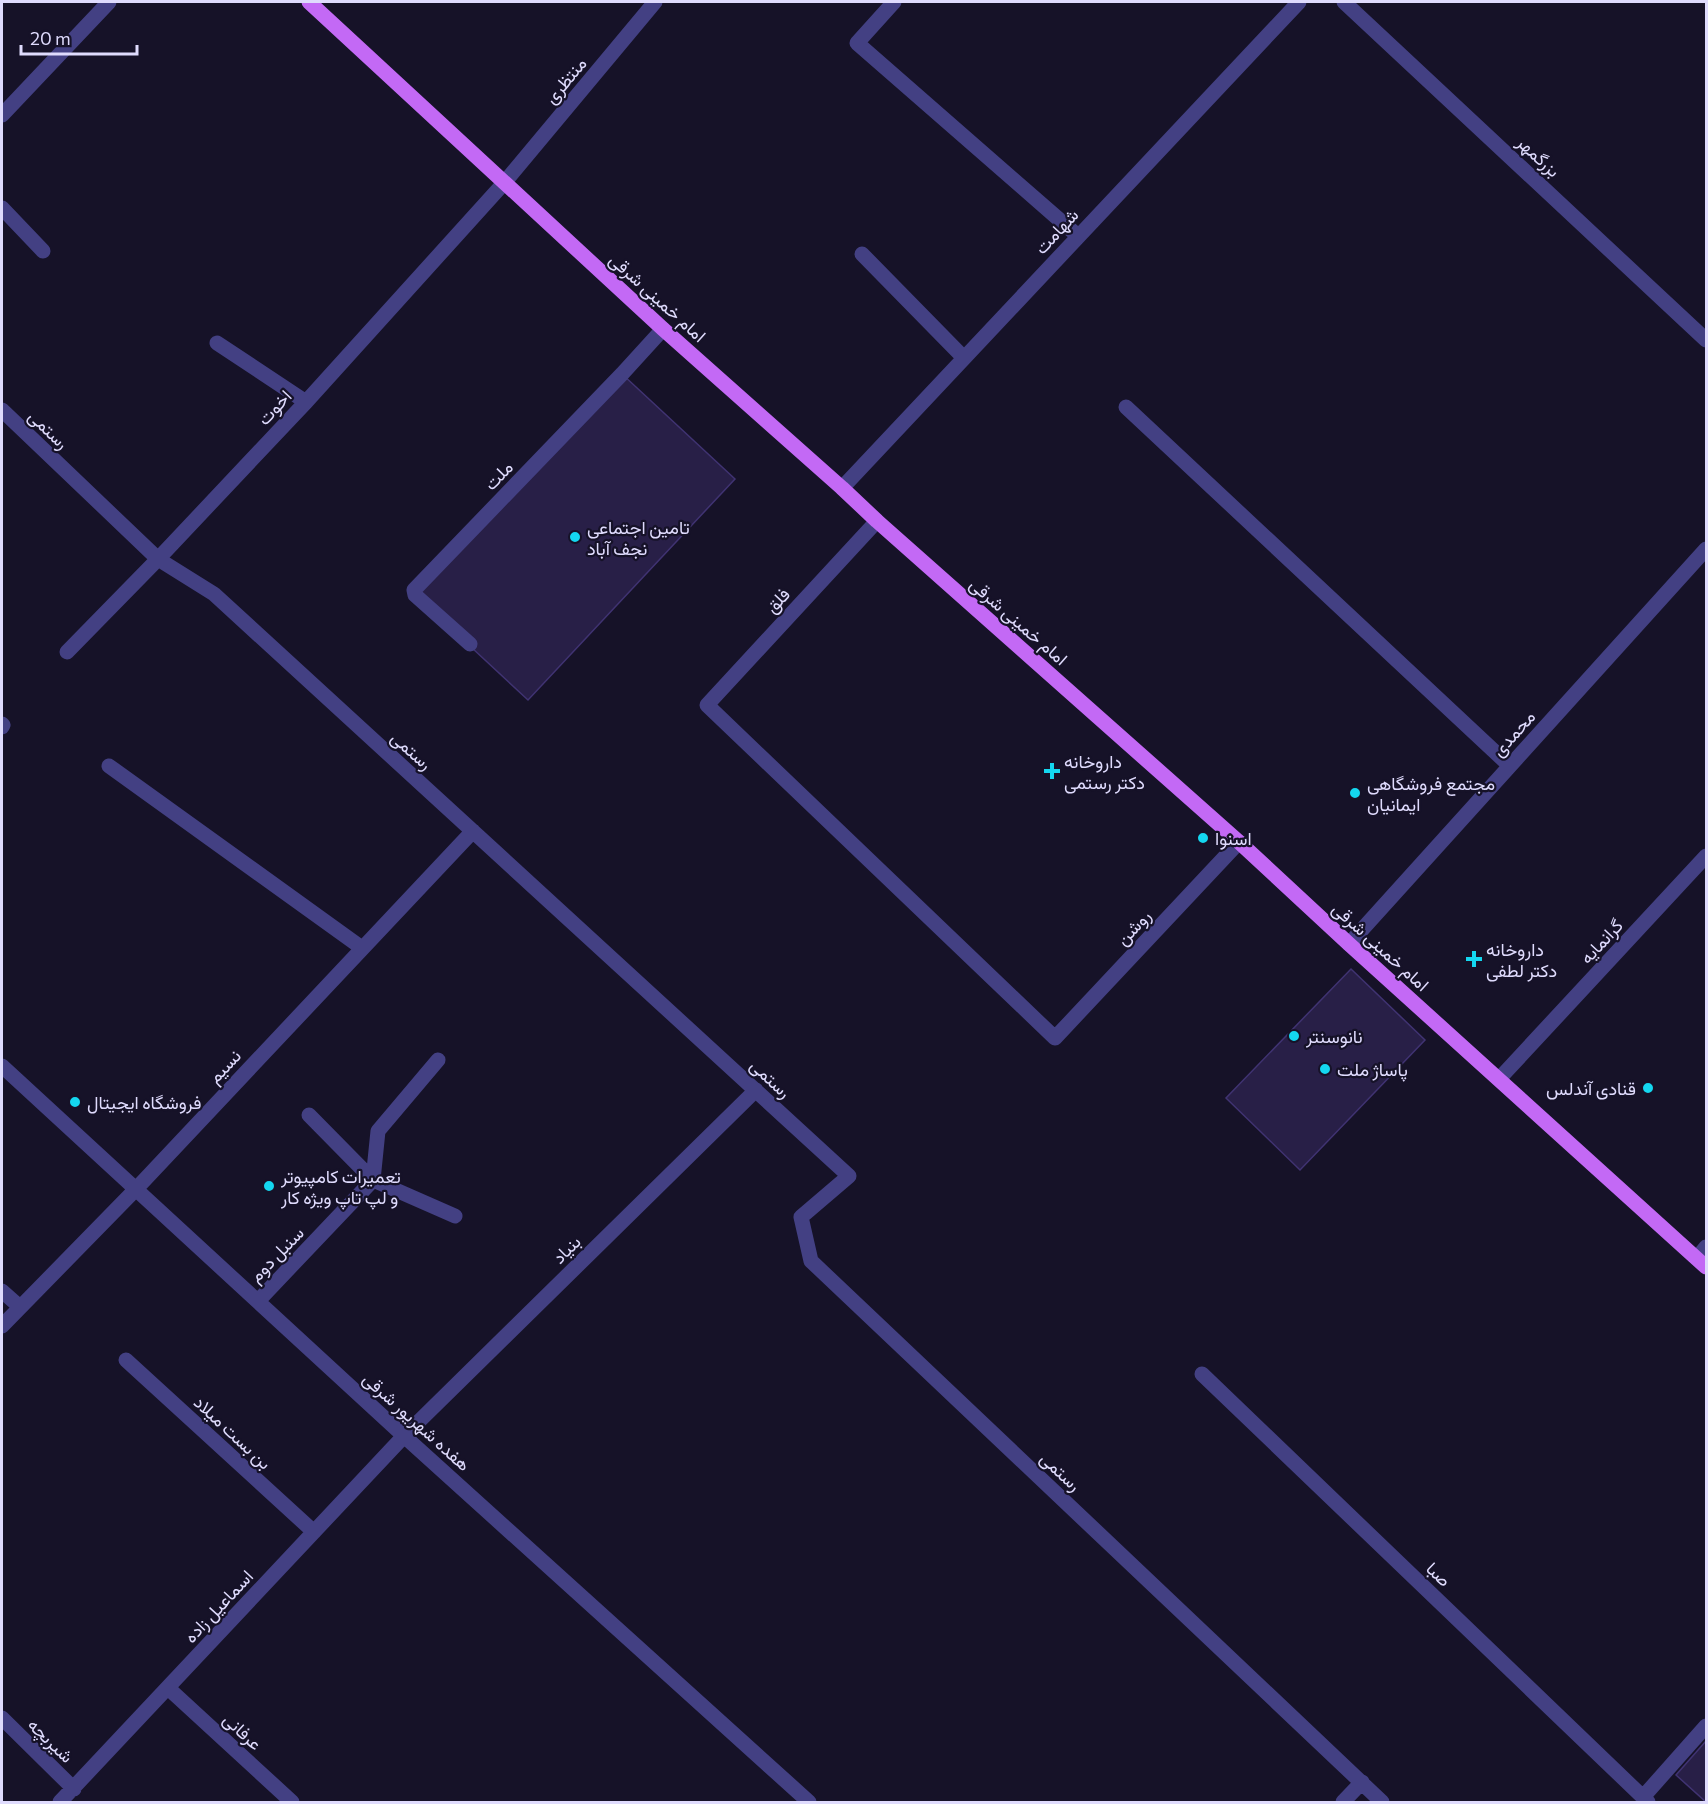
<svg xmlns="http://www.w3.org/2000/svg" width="1708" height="1804" viewBox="0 0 1708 1804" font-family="Commissioner,Vazirmatn,sans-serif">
<rect width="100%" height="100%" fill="#161228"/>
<!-- building -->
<path fill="#281f47" stroke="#403372" stroke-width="1.5" d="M622 374 735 479 528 700 415 595Z
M1351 969 1425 1040 1300 1170 1226 1098Z
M1706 1741V1802L1676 1775Z"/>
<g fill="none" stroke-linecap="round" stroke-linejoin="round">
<!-- minor -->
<path stroke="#434083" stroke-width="15" d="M894 2 857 43 1078 236
M1344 2 1706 340
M2 115 109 2
M2 208 43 251
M862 254 964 358
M217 343 306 402
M1126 407 1510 766
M2 410 158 559 214 594 849 1176 801 1217 811 1261 1382 1802
M842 488 1299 2
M877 521 707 705 1055 1038 1239 842
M470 644 415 595 414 590 622 374 663 329
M67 652 158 559 306 402 504 183 655 2
M2 724 3 725 2 727
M109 766 362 948
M1349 944 1706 549
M2 1066 404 1436 809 1802
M1499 1079 1706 856
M309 1115 373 1180 455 1216
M1697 1258 1706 1247
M2 1291 20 1307
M258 1301 373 1180 378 1131 438 1060
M2 1326 136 1189 473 831
M126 1360 314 1532
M1202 1374 1648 1802
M168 1688 292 1802
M2 1718 74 1789
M1643 1797 1706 1726
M60 1802 404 1436 756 1090
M1343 1802 1362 1782"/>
<!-- major -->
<path stroke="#c369f5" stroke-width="15" d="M309 2 663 329 842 488 877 521 1239 842 1349 944 1706 1267"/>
</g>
<!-- markers -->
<g fill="#14d7f0" stroke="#161228" stroke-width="2">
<circle cx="575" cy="537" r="6"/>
<path d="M1049 762h6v6h6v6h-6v6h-6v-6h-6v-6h6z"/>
<circle cx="1355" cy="793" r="6"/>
<circle cx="1203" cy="838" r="6"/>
<path d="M1471 950h6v6h6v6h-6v6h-6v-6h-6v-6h6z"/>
<circle cx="1294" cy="1036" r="6"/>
<circle cx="1325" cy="1069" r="6"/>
<circle cx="1648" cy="1088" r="6"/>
<circle cx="75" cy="1102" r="6"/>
<circle cx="269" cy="1186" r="6"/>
</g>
<g text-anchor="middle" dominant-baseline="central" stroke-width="4.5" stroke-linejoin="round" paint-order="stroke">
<!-- street labels -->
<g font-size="18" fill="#dfdbfd" stroke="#161228">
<text transform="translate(565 80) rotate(-50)">منتظری</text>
<text transform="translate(1539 156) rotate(43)">بزرگمهر</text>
<text transform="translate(1056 231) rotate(-47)">شهامت</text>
<text transform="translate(658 297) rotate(42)">امام خمینی شرقی</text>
<text transform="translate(274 407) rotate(-47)">اخوت</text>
<text transform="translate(49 429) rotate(44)">رستمی</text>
<text transform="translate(498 475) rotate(-46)">ملت</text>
<text transform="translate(777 600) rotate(-47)">فلق</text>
<text transform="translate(1019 621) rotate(41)">امام خمینی شرقی</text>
<text transform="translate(1513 733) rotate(-48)">محمدی</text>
<text transform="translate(412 750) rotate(42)">رستمی</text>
<text transform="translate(1133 927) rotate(-47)">روشن</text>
<text transform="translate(1601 941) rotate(-47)">گرانمایه</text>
<text transform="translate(1381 946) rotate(42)">امام خمینی شرقی</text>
<text transform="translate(224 1066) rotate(-47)">نسیم</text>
<text transform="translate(771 1078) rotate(43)">رستمی</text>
<text transform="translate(566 1249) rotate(-45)">بنیاد</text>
<text transform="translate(276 1254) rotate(-46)">سنبل دوم</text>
<text transform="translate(417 1421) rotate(42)">هفده شهریور شرقی</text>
<text transform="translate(233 1432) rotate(43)">بن بست میلاد</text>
<text transform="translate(1061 1471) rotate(43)">رستمی</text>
<text transform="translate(1439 1574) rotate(44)">صبا</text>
<text transform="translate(218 1606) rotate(-47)">اسماعیل زاده</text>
<text transform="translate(243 1731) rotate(43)">عرفانی</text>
<text transform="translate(51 1740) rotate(44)">شیربچه</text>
</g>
<!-- poi labels -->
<g font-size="18" fill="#dfdbfd" stroke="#161228" text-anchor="start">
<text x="587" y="527">تامین اجتماعی<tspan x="587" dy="21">نجف آباد</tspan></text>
<text x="1064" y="761">داروخانه<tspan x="1064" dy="21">دکتر رستمی</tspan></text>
<text x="1367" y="783">مجتمع فروشگاهی<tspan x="1367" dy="21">ایمانیان</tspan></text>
<text x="1215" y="838">اسنوا</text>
<text x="1486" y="949">داروخانه<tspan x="1486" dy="21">دکتر لطفی</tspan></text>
<text x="1306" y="1036">نانوسنتر</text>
<text x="1337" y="1069">پاساژ ملت</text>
<text x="1636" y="1088" text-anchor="end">قنادی آندلس</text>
<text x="87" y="1102">فروشگاه ایجیتال</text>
<text x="281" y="1176">تعمیرات کامپیوتر<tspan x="281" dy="21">و لپ تاپ ویژه کار</tspan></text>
</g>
</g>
<!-- border -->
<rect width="1708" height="1804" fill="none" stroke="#dfdbfd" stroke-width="6"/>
<!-- scale -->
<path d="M21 45v9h116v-9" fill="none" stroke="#dfdbfd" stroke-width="3"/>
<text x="30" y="45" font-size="18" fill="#dfdbfd" stroke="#161228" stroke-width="4.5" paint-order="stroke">20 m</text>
</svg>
